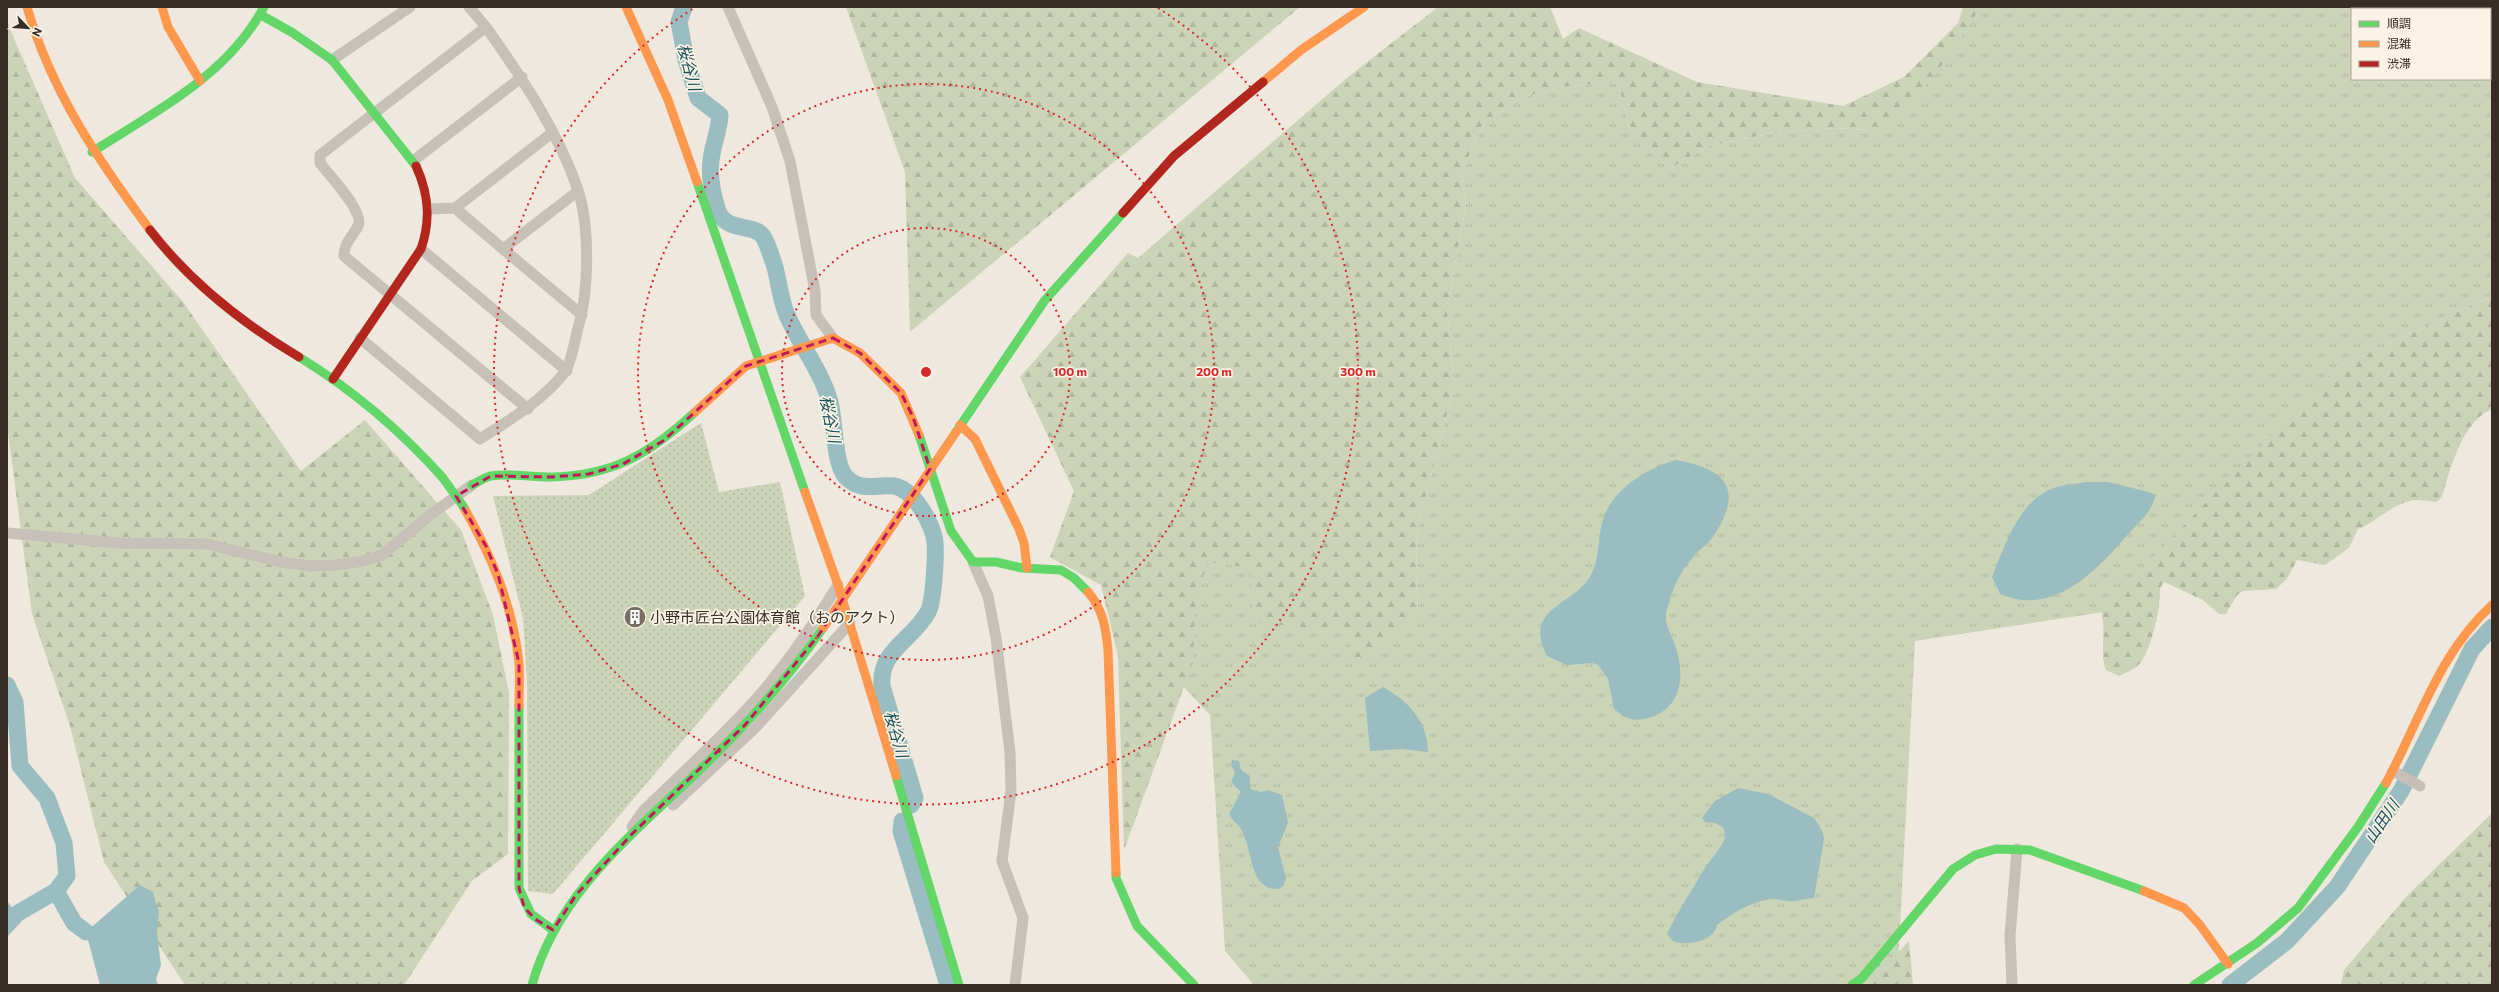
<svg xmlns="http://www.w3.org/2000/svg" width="2499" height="992" viewBox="0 0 2499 992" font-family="Commissioner,'Noto Sans JP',sans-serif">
<defs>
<pattern id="grass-tufts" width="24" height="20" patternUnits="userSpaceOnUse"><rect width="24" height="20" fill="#ccd4b7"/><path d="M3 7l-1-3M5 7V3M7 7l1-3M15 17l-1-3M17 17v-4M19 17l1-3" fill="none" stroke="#b0b69d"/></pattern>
<pattern id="forest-firs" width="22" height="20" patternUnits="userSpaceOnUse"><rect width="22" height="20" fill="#ccd4b7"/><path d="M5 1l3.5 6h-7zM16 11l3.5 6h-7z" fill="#b0b69d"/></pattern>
<pattern id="park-dots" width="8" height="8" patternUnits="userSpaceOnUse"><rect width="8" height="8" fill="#ccd4b7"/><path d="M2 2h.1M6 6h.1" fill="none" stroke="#b0b69d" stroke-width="1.8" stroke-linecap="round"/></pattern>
</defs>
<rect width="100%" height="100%" fill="#eee8de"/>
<!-- grass -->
<path fill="url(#grass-tufts)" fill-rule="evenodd" d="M1981 7H2492V296L2336 368 2123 609 1915 641 1897 985H1254L1225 951 1210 715 1177 680 1199 557 1255 564 1418 617 1416 534 1454 387 1447 307 1466 206 1462 177 1472 147 1485 121 1524 97 1560 87 1618 82 1628 124 1669 169 1708 146 1773 133 1834 128 1869 130ZM2352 9H2490V79H2352Z"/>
<!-- forest -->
<path fill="url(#forest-firs)" d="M846 7H1300L910 332 905 172Z
M1438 7H1550L1563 39 1579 28 1697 82 1843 106 1904 77 1958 23 1963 7H1981L1945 61 1916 98 1891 123 1869 130 1834 128 1773 133 1708 146 1669 169 1628 124 1618 82 1560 87 1524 97 1485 121 1472 147 1462 177 1466 206 1447 307 1454 387 1416 534 1418 617 1368 659 1349 660V633L1254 622 1249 568 1209 562 1196 593 1193 662 1124 850 1118 656 1101 585 1050 557 1074 491 1020 377 1128 253 1138 258 1348 77Z
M7 15 9 27 75 178 183 302 301 471 365 420 461 530 493 615 509 693 508 854 472 881 404 985H185L104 862 70 726 32 614 7 425Z
M2492 296V409C2462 421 2450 470 2442 497L2436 502C2430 501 2424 500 2417 500 2396 500 2377 522 2358 529L2349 548 2325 565 2297 560 2287 579 2276 589 2243 591 2237 595 2226 614H2219L2203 600 2164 582 2160 588C2161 607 2152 645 2142 661 2136 669 2128 672 2119 676L2106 670C2099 654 2107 632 2101 611L2336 368Z
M2492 813V985H2341L2344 970 2407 896Z
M1909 941 1913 985H1867Z"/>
<!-- park -->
<path fill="url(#park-dots)" d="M701 423 719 492 780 482 805 596 553 894 528 891 527 681 523 618 493 496 589 495Z"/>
<!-- water -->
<path fill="#99bdc0" d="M1675 460C1726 468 1745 489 1713 537 1708 544 1700 549 1694 556 1684 567 1674 584 1670 599 1669 604 1666 611 1666 616 1665 626 1672 636 1675 645 1686 677 1682 711 1644 719 1632 722 1622 716 1614 709L1608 679 1598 665 1592 663 1567 665 1547 656C1522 607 1573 607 1591 575 1599 560 1598 544 1601 527 1608 492 1643 470 1675 460Z
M2086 482H2108L2149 492 2155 495C2154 510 2140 521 2130 532 2098 569 2054 618 2000 594L1992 577C2004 548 2017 506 2047 491 2058 485 2074 484 2086 482Z
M1383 687C1408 701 1428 721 1428 752L1402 749 1370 751 1365 698Z
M1232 760 1239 761 1241 770 1250 776V789L1261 792 1268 790 1282 795 1288 823 1278 847 1286 878 1284 885 1279 889C1249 891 1253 850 1242 831 1239 824 1232 821 1229 814L1241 792 1231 782 1235 773 1231 765Z
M1738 788 1768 794 1814 818C1819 825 1823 830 1824 839L1814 898C1807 898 1800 901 1794 901 1786 902 1779 899 1772 899 1751 901 1733 913 1717 925 1714 942 1688 945 1674 942L1667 934C1678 911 1691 892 1703 871 1710 859 1721 850 1725 837L1724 828 1715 823 1705 822 1702 818 1715 801Z
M140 885 153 892 159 913 157 934 161 965 156 979 158 985H100L86 932Z
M7 901 22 921 7 937Z"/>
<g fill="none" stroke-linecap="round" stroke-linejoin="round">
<!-- river -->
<path stroke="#99bdc0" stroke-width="17" d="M684 7 679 22 686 60 698 98 720 115C719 131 713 144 711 160 709 176 712 192 717 208 724 233 751 223 762 235 767 241 771 256 774 264 779 280 780 299 787 315 800 345 821 370 830 402 835 422 834 462 845 476 860 493 876 484 894 486 913 489 929 519 934 536 937 549 934 601 928 612 912 641 879 650 882 686L915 798 911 805
M7 685 15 702 20 766 47 798 64 843 67 876 56 891 74 923 86 932
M902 821 901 831 948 985
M18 913 56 891
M2230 985 2287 941 2337 887 2401 791 2472 649 2492 627"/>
<!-- street -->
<path stroke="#c6c0b8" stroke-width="11" d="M469 7 486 27 320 155V163C329 175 365 212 358 226 352 238 344 242 344 256L528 409
M728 7 772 107 790 161 815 291 816 315 833 338
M332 60 410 7
M413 161 522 77
M455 208 503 249 578 191
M428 209 455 208 552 133
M421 249 567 371
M503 249 582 315
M360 338 480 439C511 419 542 401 565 372 571 364 575 339 578 328 589 291 590 228 578 190 558 131 522 78 486 27
M7 533 119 543 207 544 281 562 311 566 336 565 363 561 382 555 430 515 472 485
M973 562 988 596 996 638 1010 752 1011 791 1002 861 1023 918 1015 985
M2393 771 2420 786
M673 805 755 728 850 623
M632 827 643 811C683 772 726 734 763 691 791 658 815 622 838 585
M2012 985 2010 936 2017 849"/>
<!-- fast -->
<path stroke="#63d668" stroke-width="9" d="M261 15 293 33 332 60 416 166
M92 152C156 111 227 76 264 7
M697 182 805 492
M299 357C353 390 401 431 443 478
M956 432 1045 300 1123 213
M919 435 951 531 973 562H996L1022 568 1061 570 1074 578 1088 592
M472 485C478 482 485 477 491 476 510 473 531 477 550 477 613 476 649 454 694 413
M519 705V888L531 914 553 930
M896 776 959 985
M1116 873V878L1137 926 1194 985
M532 985C558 890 639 829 707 763 750 721 789 677 823 628
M1852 985 1862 978 1953 869 1975 855 1996 849 2030 850 2144 891
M2194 985 2257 943 2298 908 2358 827 2386 783"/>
<!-- slow -->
<path stroke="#ff974d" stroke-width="9" d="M27 7C51 91 98 160 150 230
M162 7 168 27 200 81
M626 7 668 100 697 182
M1263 82 1301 50 1364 7
M694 413 746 366 833 338 860 353 901 393 919 435
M960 425 975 439 1019 529 1024 543 1027 568
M805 492 838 585 896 776
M463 506C491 555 513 605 519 663 520 676 519 691 519 705
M1088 592C1103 609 1106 629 1108 650L1116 873
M2386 783C2419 722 2439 653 2492 605
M2144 891 2184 908 2200 925 2228 964"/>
<!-- jam -->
<path stroke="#b3261e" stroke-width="9" d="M1123 213 1174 156 1263 82
M150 230C190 282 242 323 299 357
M333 379 421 249C431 220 429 194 416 166"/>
<!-- fast-bridge -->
<path stroke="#63d668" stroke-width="9" d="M443 478 463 506"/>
<!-- slow-bridge -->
<path stroke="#ff974d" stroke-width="9" d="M823 628 956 432"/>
</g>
<!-- marked area -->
<path fill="none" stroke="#c2185b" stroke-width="3" stroke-dasharray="8 5" stroke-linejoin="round" d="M833 338 860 353 901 393 913 417 930 469 818 636 745 725 633 833 576 895 553 930 535 919 524 907 519 888V663L498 574 486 546 456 496 491 476 551 477 589 474 623 464 663 441 746 366Z"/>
<!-- distance rings -->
<g fill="none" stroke="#d62828" stroke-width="2" stroke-dasharray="2 4">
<circle cx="926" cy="372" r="144"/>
<circle cx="926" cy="372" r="288"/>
<path d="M1158 8A432 432 0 1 1 694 8"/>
</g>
<!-- icons -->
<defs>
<g id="building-disc" transform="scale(1.15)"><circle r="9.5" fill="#776e66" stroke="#fbf3e5"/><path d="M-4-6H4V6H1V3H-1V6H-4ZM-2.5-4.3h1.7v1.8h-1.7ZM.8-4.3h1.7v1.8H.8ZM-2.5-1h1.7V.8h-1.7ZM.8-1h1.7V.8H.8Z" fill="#fff"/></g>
</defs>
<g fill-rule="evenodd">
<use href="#building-disc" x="635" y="617"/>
</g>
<g text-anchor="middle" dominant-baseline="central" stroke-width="3.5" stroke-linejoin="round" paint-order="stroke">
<!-- poi labels -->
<g font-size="15" fill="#372d26" stroke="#fbf3e5" text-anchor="start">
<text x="650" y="617">小野市匠台公園体育館（おのアクト）</text>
</g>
<!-- water labels -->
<g font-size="16" font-style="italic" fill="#18515c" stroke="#fbf3e5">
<text transform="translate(690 67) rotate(75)">桜谷川</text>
<text transform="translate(831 419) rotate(79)">桜谷川</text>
<text transform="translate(897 734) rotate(74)">桜谷川</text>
<text transform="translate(2381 821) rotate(-56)">山田川</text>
</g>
</g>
<circle cx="926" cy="372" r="6" fill="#d62828" stroke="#fbf3e5" stroke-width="2"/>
<g font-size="12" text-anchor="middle" font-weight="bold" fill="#d62828" stroke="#fbf3e5" stroke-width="3.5" stroke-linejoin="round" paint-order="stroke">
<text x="1070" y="376">100 m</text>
<text x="1214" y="376">200 m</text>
<text x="1358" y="376">300 m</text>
</g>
<!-- border -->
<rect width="2499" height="992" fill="none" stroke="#372d26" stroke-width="16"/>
<!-- legend -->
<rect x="2351" y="8" width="140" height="72" fill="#fbf3e5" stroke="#ada499"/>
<rect x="2359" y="21" width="20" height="6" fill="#63d668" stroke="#ada499"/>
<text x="2387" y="28" font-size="12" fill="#372d26">順調</text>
<rect x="2359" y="41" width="20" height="6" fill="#ff974d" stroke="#ada499"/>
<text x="2387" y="48" font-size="12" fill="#372d26">混雑</text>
<rect x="2359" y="61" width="20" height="6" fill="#b3261e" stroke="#ada499"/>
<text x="2387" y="68" font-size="12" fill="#372d26">渋滞</text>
<!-- north arrow -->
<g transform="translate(28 28) rotate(115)" stroke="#fbf3e5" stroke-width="3" paint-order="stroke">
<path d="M0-3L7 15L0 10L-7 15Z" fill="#372d26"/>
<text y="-6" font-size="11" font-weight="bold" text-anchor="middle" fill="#372d26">N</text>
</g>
</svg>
